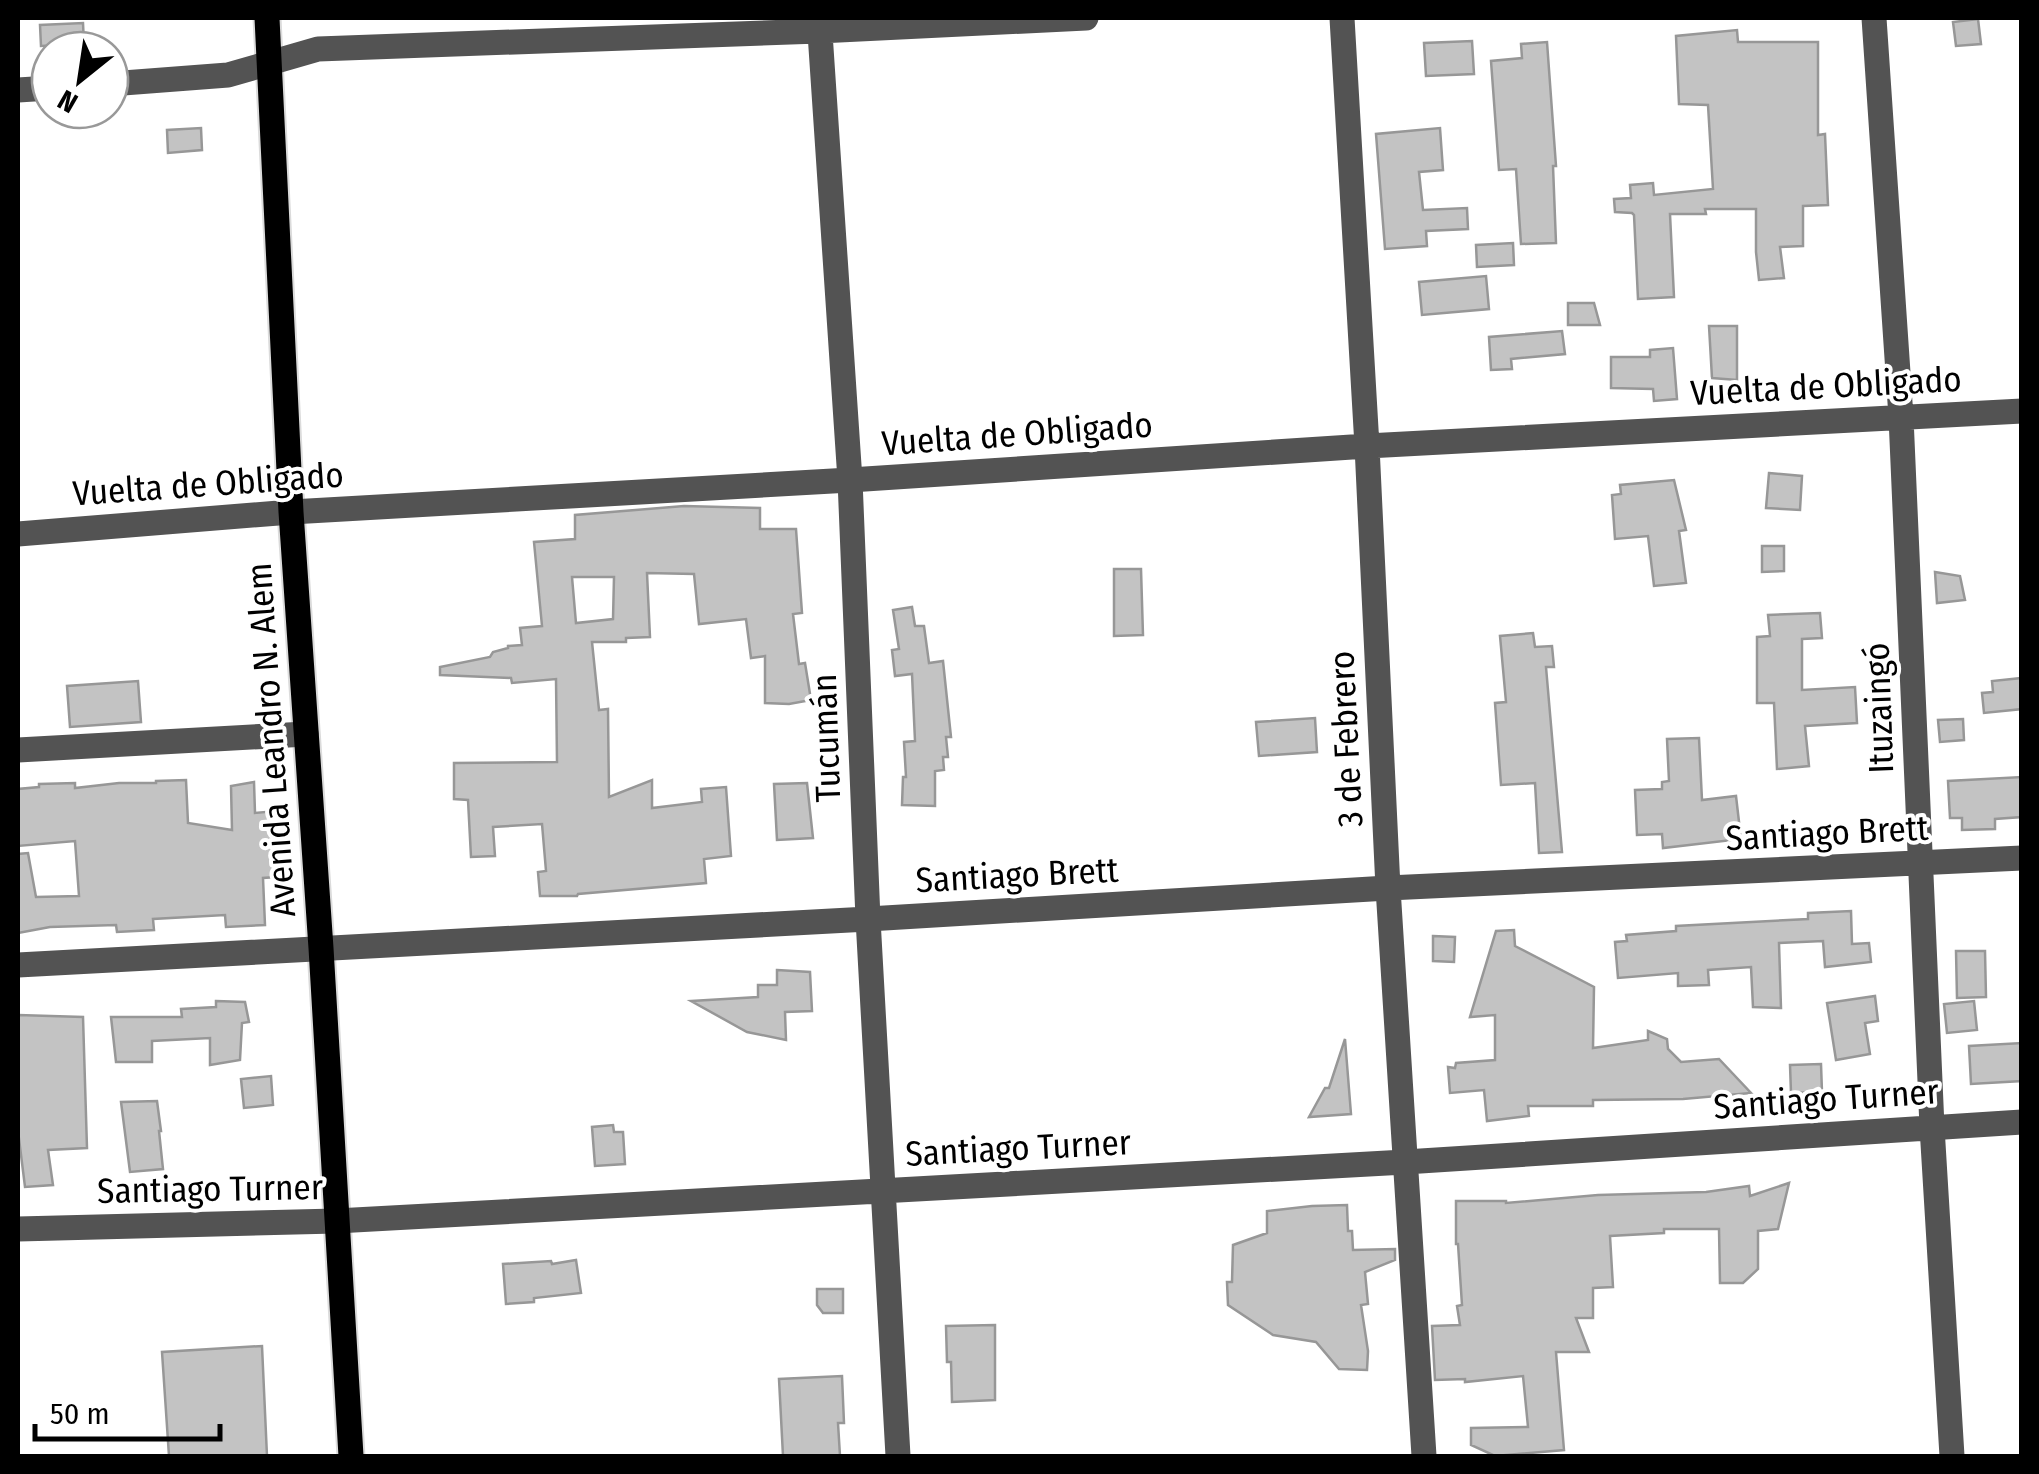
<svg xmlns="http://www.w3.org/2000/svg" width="2039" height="1474" viewBox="0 0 2039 1474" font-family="'Fira Sans Condensed',sans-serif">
<rect width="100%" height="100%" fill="#fff"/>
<!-- building -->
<path fill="#c3c3c3" stroke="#979797" stroke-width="2.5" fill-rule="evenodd" d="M1978 19 1981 44 1956 46 1953 22Z
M83 23 84 44 41 46 40 25Z
M1737 30 1738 42H1818V135L1825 134 1828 205 1803 206V246L1780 247 1784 278 1759 280 1756 252V209H1705L1706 214H1670L1674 297 1638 299 1634 215 1632 213 1615 212 1614 199 1631 198 1630 185 1653 183 1654 195 1713 189 1708 105 1679 104 1676 36Z
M1472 41 1474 74 1426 76 1424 43Z
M1547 42 1556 166H1553L1556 243 1521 244 1516 169 1499 170 1491 61 1522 58 1521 44Z
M201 128 202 150 168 153 167 130Z
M1440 128 1443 170 1419 172 1423 210 1467 208 1468 229 1426 231 1427 246 1385 249 1376 134Z
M1513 243 1514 265 1477 267 1476 245Z
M1486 276 1489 309 1422 315 1419 282Z
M1568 303H1594L1600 325H1568Z
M1709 326H1737V380L1712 378Z
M1562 331 1565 354 1511 359 1512 369 1491 370 1489 337Z
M1673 348 1677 399 1654 401 1653 389 1611 388V357H1650V350Z
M1769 473 1802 476 1800 510 1766 508Z
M1674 480 1686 530 1679 531 1686 583 1654 586 1648 536 1615 539 1612 495 1621 494 1620 485Z
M684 506 760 508V529H796L802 613 793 614 799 664 805 663 811 700 789 704 765 703V656L751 658 746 619 699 624 694 574 647 573 650 637 626 638V642H592L599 710 608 709 609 797 652 780V808L702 802 701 789 726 787 731 856 704 859 706 883 578 894 577 896H540L538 872 546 871 542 824 493 827 495 856 471 857 468 800 454 799V763L557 762 556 679 512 683 511 678 440 675V667L490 657 493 652 508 648V646L522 645 520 628 542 626 534 542 575 539V515ZM572 577H614L613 619 576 623Z
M1762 546H1784V571L1762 572Z
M1114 569H1141L1143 635 1114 636Z
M1935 572 1960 576 1965 600 1937 603Z
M912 607 915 626H924L929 663 943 661 951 737H946L948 757H943L944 770 935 771V806L902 805 903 777H906L904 742 915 741 912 674 895 676 892 650 899 649 893 610Z
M1820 613 1822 638 1802 639V690L1855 687 1857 723 1805 726 1809 766 1777 769 1774 703H1757V637L1770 636 1768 615Z
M1533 633 1535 647 1552 646 1554 667H1546L1562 852 1539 853 1535 783 1501 785 1495 703 1506 702 1500 636Z
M2022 678V709L1984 713 1982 693 1993 692 1992 681Z
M138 681 141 722 70 727 67 686Z
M1315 718 1317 752 1259 756 1256 722Z
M1963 719 1964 740 1940 742 1938 720Z
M1699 738 1702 800 1736 796 1741 839 1663 848 1662 834 1637 835 1635 790 1662 789V782L1669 781 1667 739Z
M2022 777V817L1995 819V829L1962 830V818H1950L1948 781Z
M186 780 188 823 232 830 231 786 254 782 255 813 287 810 291 876 263 878 265 925 226 927 225 915 153 919 154 930 117 932 116 925 50 927 18 933V854L28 853 36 897 79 896 75 841 18 846V789L39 787V784L75 783V788L119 783H156V781Z
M807 783 813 838 777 840 774 784Z
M1851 911 1852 944 1869 943 1871 962 1825 967 1823 941 1779 943 1781 1008 1753 1007 1751 967 1708 970 1709 985 1678 986V973L1618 978 1615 942 1627 941 1626 935 1676 931V926L1808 919V913Z
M1514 930 1515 946 1594 987 1593 1048 1648 1040V1031L1667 1039 1668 1049 1681 1062 1719 1059 1751 1093 1683 1099 1593 1100V1106H1528L1529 1116 1487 1121 1484 1090 1450 1093 1448 1067 1455 1068 1456 1063 1495 1060V1015L1470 1017 1496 931Z
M1433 936 1455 937 1454 962 1433 961Z
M1956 951H1985L1986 997 1957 998Z
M777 970 810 972 812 1011 785 1012 786 1040 747 1032 691 1001 758 997V985H777Z
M1875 996 1878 1021 1865 1023 1870 1054 1836 1060 1827 1003Z
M216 1001 245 1002 249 1022 242 1023 240 1060 210 1065V1038L152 1041V1062H116L111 1017H182L181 1009 216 1007Z
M1974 1001 1977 1030 1947 1033 1944 1004Z
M18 1015 83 1017 87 1148 48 1150 53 1185 25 1187 18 1131Z
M1345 1039 1351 1114 1309 1117 1325 1088H1329Z
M2022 1043V1081L1971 1084 1969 1046Z
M1821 1064 1822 1092 1791 1093 1790 1065Z
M271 1076 273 1105 244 1108 241 1079Z
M157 1101 161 1131H159L163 1169 130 1172 121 1102Z
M613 1125 614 1132H623L625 1164 595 1166 592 1127Z
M1789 1183 1778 1229 1758 1231V1269L1743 1283H1720L1719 1229H1664V1233L1610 1236 1613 1287 1593 1288V1318H1576L1589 1352H1556L1564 1450 1495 1456 1471 1445V1428L1528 1427 1523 1376 1465 1382V1379L1435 1380 1432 1326 1460 1325 1457 1306 1462 1305 1458 1244H1456V1201H1506V1203L1598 1195 1706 1192 1749 1186 1750 1196Z
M1347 1205 1348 1231H1352L1353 1250 1395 1249V1260L1365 1272 1368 1304 1361 1305 1368 1351 1367 1370 1339 1369 1316 1342 1273 1335 1228 1305 1227 1282H1232L1233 1245 1267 1233V1211L1312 1206Z
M576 1260 581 1293 534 1298V1302L506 1304 503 1264 551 1261 552 1264Z
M817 1289H843V1313H823L817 1305Z
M995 1325V1400L952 1402 951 1362H947L946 1326Z
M262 1346 267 1456H169L162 1352Z
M842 1376 844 1423H838L840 1456H783L779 1379Z"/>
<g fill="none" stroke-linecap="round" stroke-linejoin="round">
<!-- major casing -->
<g stroke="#dbdbdb" stroke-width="29">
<path id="major" d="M267 18 291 512 321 948 351 1456"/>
</g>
<!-- minor -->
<path stroke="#535353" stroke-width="25" d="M819 18 850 480 868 919 898 1456
M1342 18 1367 446 1388 888 1424 1456
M1874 18 1901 417 1932 1127 1952 1456
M110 84 228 75 318 49 819 31 1086 18
M18 90 50 88
M18 534 291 512 850 480 1367 446 2022 411
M18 750 306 734
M18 965 868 919 1388 888 2022 858
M18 1229 336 1221 1405 1162 2022 1122"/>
<!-- major -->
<use href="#major" stroke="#000" stroke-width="25"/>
</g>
<g text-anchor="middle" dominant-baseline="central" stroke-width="8" stroke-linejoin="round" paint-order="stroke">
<!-- street labels -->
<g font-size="35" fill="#000" stroke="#fff">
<text transform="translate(1826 386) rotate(-3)">Vuelta de Obligado</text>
<text transform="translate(1017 434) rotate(-4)">Vuelta de Obligado</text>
<text transform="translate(208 484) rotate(-4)">Vuelta de Obligado</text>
<text transform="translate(1879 708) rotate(-92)">Ituzaingó</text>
<text transform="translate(826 738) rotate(-92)">Tucumán</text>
<text transform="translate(1346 739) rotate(-93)">3 de Febrero</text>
<text transform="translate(271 740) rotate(-94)">Avenida Leandro N. Alem</text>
<text transform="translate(1827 833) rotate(-3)">Santiago Brett</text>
<text transform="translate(1017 875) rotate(-3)">Santiago Brett</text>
<text transform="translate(1826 1099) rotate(-4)">Santiago Turner</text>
<text transform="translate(1018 1148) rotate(-3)">Santiago Turner</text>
<text transform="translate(210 1189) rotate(-1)">Santiago Turner</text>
</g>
</g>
<!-- border -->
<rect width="2039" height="1474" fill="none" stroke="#000000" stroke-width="40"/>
<!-- north arrow -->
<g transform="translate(80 80) rotate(210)"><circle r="48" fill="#ffffff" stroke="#999999" stroke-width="2.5"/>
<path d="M0-8L18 38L0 25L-18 38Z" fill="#000000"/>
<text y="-15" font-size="28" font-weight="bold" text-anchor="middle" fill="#000000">N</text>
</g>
<!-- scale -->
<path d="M35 1424v15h185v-15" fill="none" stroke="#000000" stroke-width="5"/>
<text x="50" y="1424" font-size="30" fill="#000000" stroke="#ffffff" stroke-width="8" paint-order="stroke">50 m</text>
</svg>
